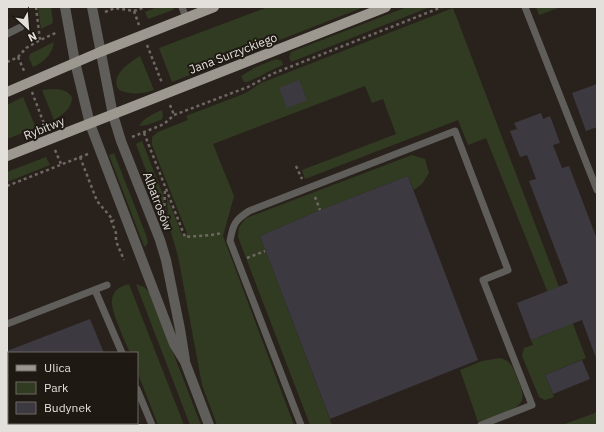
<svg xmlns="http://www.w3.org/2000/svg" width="604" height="432" viewBox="0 0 604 432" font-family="'IBM Plex Sans',sans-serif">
<rect width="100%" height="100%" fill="#29221c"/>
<!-- green -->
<path fill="#313b21" d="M38 7H51L53 23 41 29Z
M157 7H174L173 10 148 19 145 12Z
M268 7H364L172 82 159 48Z
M407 7H430L291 62 289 58 291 52Z
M536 7H561L539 15Z
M453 8 586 358 545 375 554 397 545 400 539 397 522 356 524 348 533 345 531 340 562 328 486 138 468 145 458 120 305 179 302 170 396 134 383 99 372 103 365 86 213 144 234 196 223 236 294 425H217L202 385 178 256 168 222 167 197 183 237 187 233 152 145V137L158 132 188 120 186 116 246 93 261 83Z
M54 42C52 55 44 62 33 67L29 58 30 54Z
M140 56 154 90C142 94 130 95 119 90 109 76 129 63 140 56Z
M276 59 282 61 283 65C270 70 260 77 247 82H244L241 76 256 67Z
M42 90C52 89 66 87 72 97 72 109 63 114 54 120Z
M23 97 36 128 7 139V105Z
M162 110 163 117 161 120 147 125 139 126C145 117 153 114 162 110Z
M142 141 164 197 163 215 136 144Z
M114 153 146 235 148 243 145 247 144 246 109 155Z
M412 155 425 159 429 173 422 184 414 190 408 176 320 210 260 236 332 425H310L238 237 239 227 246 218Z
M46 157 50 165 7 182V172Z
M129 284 184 425H158L137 371V353H130C126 344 122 335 119 327 112 309 104 290 129 284Z
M136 284 144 287 150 293 201 425H190Z
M500 358C511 361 513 367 517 378 520 385 525 395 521 402 517 411 488 418 478 422L460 370 482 361Z
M597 411V425H562L595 413Z"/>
<!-- building -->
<path fill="#3d3941" d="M299 80 307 100 287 108 279 88Z
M597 84V127L586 131 572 93Z
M541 113 543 119 550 116 560 143 553 145 562 168 569 166 597 239V357L596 358 582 320 531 340 517 303 568 283 529 181 536 179 527 155 520 157 510 131 517 129 514 123Z
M408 176 478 360 330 419 260 236 320 210Z
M90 319 104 353H7V351Z
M582 360 590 379 553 394 545 375Z"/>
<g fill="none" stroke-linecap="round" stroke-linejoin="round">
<!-- path -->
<path stroke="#6e6862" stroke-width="2.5" stroke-dasharray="3 3" stroke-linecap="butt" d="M36 7 40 40
M134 11 139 25
M105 12 115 8 134 11 145 7
M147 45 162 83
M18 57 25 73
M7 62 18 57 26 48 40 40 58 32
M32 92 46 129
M170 105 174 115
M144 133 185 237 211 235 222 233
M132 137 164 124 174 115 248 87 272 74 442 7
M55 150 61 164
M80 157 97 201 114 221
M296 166 302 179
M7 186 88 154
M315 197 320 210
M164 218 165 189
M111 220 116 233V241L124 260
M247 258 265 251"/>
<!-- service -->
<path stroke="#605e5a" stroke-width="7" d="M182 7 186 18
M525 7 597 190
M7 34 21 27
M95 290 122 353
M7 324 107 285
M137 389 152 425
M301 425 230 241C233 224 235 220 249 211L455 131 508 270 483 280 532 405 481 425"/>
<!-- minor -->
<path stroke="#605e5a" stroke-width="10" d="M65 7 75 62 90 124 174 344 185 362 209 425
M92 7 113 115 121 141 160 240 166 260 180 329 185 360"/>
<!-- primary -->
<path stroke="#9c9890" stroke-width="10" d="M7 92 100 52 214 7
M7 156 386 7"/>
</g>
<g text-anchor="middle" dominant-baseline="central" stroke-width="4" stroke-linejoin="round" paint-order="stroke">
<!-- street labels -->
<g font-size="12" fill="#e3dfdb" stroke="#1f1913">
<text transform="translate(233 53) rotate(-21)">Jana Surzyckiego</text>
<text transform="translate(44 128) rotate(-22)">Rybitwy</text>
<text transform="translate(158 201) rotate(69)">Albatrosów</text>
</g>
</g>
<!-- border -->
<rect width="604" height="432" fill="none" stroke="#e3dfdb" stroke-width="16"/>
<!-- legend -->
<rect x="8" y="352" width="130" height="72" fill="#1f1913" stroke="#6d6863"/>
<rect x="16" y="365" width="20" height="6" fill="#9c9890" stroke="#6d6863"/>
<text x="44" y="372" font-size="12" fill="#e3dfdb">Ulica</text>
<rect x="16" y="382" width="20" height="12" fill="#313b21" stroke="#6d6863"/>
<text x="44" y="392" font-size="12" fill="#e3dfdb">Park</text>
<rect x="16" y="402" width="20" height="12" fill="#3d3941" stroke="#6d6863"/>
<text x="44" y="412" font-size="12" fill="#e3dfdb">Budynek</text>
<!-- north arrow -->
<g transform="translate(28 28) rotate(154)" stroke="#1f1913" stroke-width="3" paint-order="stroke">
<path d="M0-3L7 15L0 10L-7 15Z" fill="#e3dfdb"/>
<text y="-6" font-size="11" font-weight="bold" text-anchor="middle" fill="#e3dfdb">N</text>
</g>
</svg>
